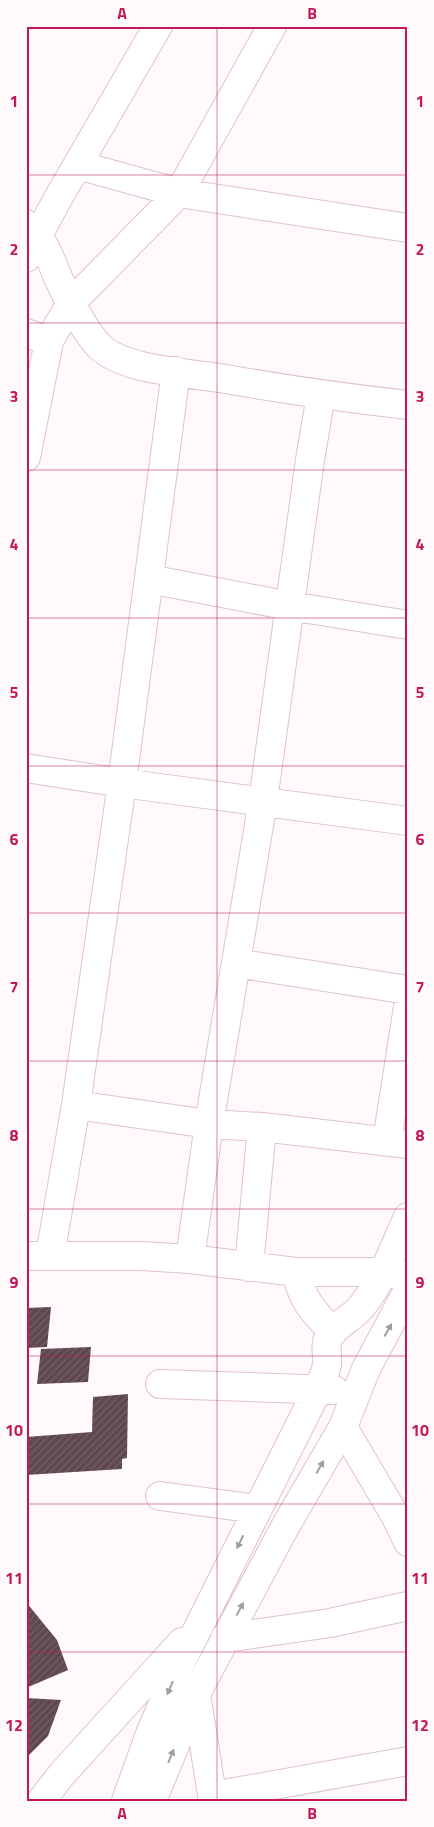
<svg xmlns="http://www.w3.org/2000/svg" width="434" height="1827" viewBox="0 0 434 1827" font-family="'Titillium Web',sans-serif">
<defs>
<pattern id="building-hatch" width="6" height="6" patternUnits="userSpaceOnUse" patternTransform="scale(1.25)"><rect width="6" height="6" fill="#5f474e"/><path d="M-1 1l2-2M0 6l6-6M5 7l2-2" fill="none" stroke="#735f64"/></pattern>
</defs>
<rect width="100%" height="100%" fill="#fff9fa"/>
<!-- building -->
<path fill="url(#building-hatch)" d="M51 1307 47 1347 26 1348V1308Z
M91 1347 88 1382 37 1384 41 1349Z
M128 1394 127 1458 122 1459V1469L26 1475V1437L92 1432 93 1397Z
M26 1602 57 1640 68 1670 26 1688Z
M26 1698 61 1700 48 1736 26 1758Z"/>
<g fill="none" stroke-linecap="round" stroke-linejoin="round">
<!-- minor casing -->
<g stroke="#dfc2ca" stroke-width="30">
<path id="minor" d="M78 165 179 193 408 228
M26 224C43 238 49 255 57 275 65 294 85 332 100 347 124 370 187 373 220 378 282 389 345 398 408 405
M26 258 57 200 158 26
M26 333 49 341
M26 457 49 341 71 303 179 193 272 26
M149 579 290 606 408 625
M26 768 122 783 408 821
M236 963 408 990
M76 1105 209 1124 262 1127 408 1144
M387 1141 408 1007
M26 1256H142L190 1259 296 1272H383L399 1274
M50 1256 76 1105 122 783 176 371
M190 1259 209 1124 263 801 310 460 321 395
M249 1267 262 1127
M296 1272C303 1302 313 1311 333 1332
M160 1384 334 1390
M343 1427 396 1517 408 1542
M160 1496 256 1509
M225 1638 330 1623 408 1606
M196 1694 213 1801
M213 1796 408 1761
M41 1801 62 1774 182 1642
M126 1801 150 1734 180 1664 318 1389C321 1381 326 1373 327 1364 328 1355 324 1346 329 1337 336 1324 353 1318 362 1306 383 1280 394 1247 408 1217
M152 1801 196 1694 285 1527 343 1427 366 1369 408 1290"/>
</g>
<!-- minor -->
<use href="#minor" stroke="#fff" stroke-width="28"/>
</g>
<!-- one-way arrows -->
<defs><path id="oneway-solid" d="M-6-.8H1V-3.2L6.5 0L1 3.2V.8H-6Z" transform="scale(1.25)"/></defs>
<g fill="#a29d9e">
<use href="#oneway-solid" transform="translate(388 1330) rotate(-61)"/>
<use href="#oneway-solid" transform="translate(320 1467) rotate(-60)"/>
<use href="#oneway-solid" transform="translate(240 1542) rotate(116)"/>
<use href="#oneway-solid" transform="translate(240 1609) rotate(-62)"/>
<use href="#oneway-solid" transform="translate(170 1688) rotate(113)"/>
<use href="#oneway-solid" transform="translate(171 1756) rotate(-68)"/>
</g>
<!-- grid -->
<path fill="none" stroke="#c2185b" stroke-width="1" stroke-opacity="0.55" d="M217 26V1801M26 175H408M26 323H408M26 470H408M26 618H408M26 766H408M26 913H408M26 1061H408M26 1209H408M26 1356H408M26 1504H408M26 1652H408"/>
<!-- border -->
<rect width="434" height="1827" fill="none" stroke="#fff9fa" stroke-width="55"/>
<rect x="28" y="28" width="378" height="1772" fill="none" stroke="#c2185b" stroke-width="2"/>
<g font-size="16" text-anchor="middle" font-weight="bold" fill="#c2185b">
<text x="122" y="19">A</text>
<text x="312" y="19">B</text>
<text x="14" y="107">1</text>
<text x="420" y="107">1</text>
<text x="14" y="255">2</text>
<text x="420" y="255">2</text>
<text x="14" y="402">3</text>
<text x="420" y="402">3</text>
<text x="14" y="550">4</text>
<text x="420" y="550">4</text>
<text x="14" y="698">5</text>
<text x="420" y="698">5</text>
<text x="14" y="845">6</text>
<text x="420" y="845">6</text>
<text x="14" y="993">7</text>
<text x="420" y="993">7</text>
<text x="14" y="1141">8</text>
<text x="420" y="1141">8</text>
<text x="14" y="1288">9</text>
<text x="420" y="1288">9</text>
<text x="14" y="1436">10</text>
<text x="420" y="1436">10</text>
<text x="14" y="1584">11</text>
<text x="420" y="1584">11</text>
<text x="14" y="1731">12</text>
<text x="420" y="1731">12</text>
<text x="122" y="1819">A</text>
<text x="312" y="1819">B</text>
</g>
</svg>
